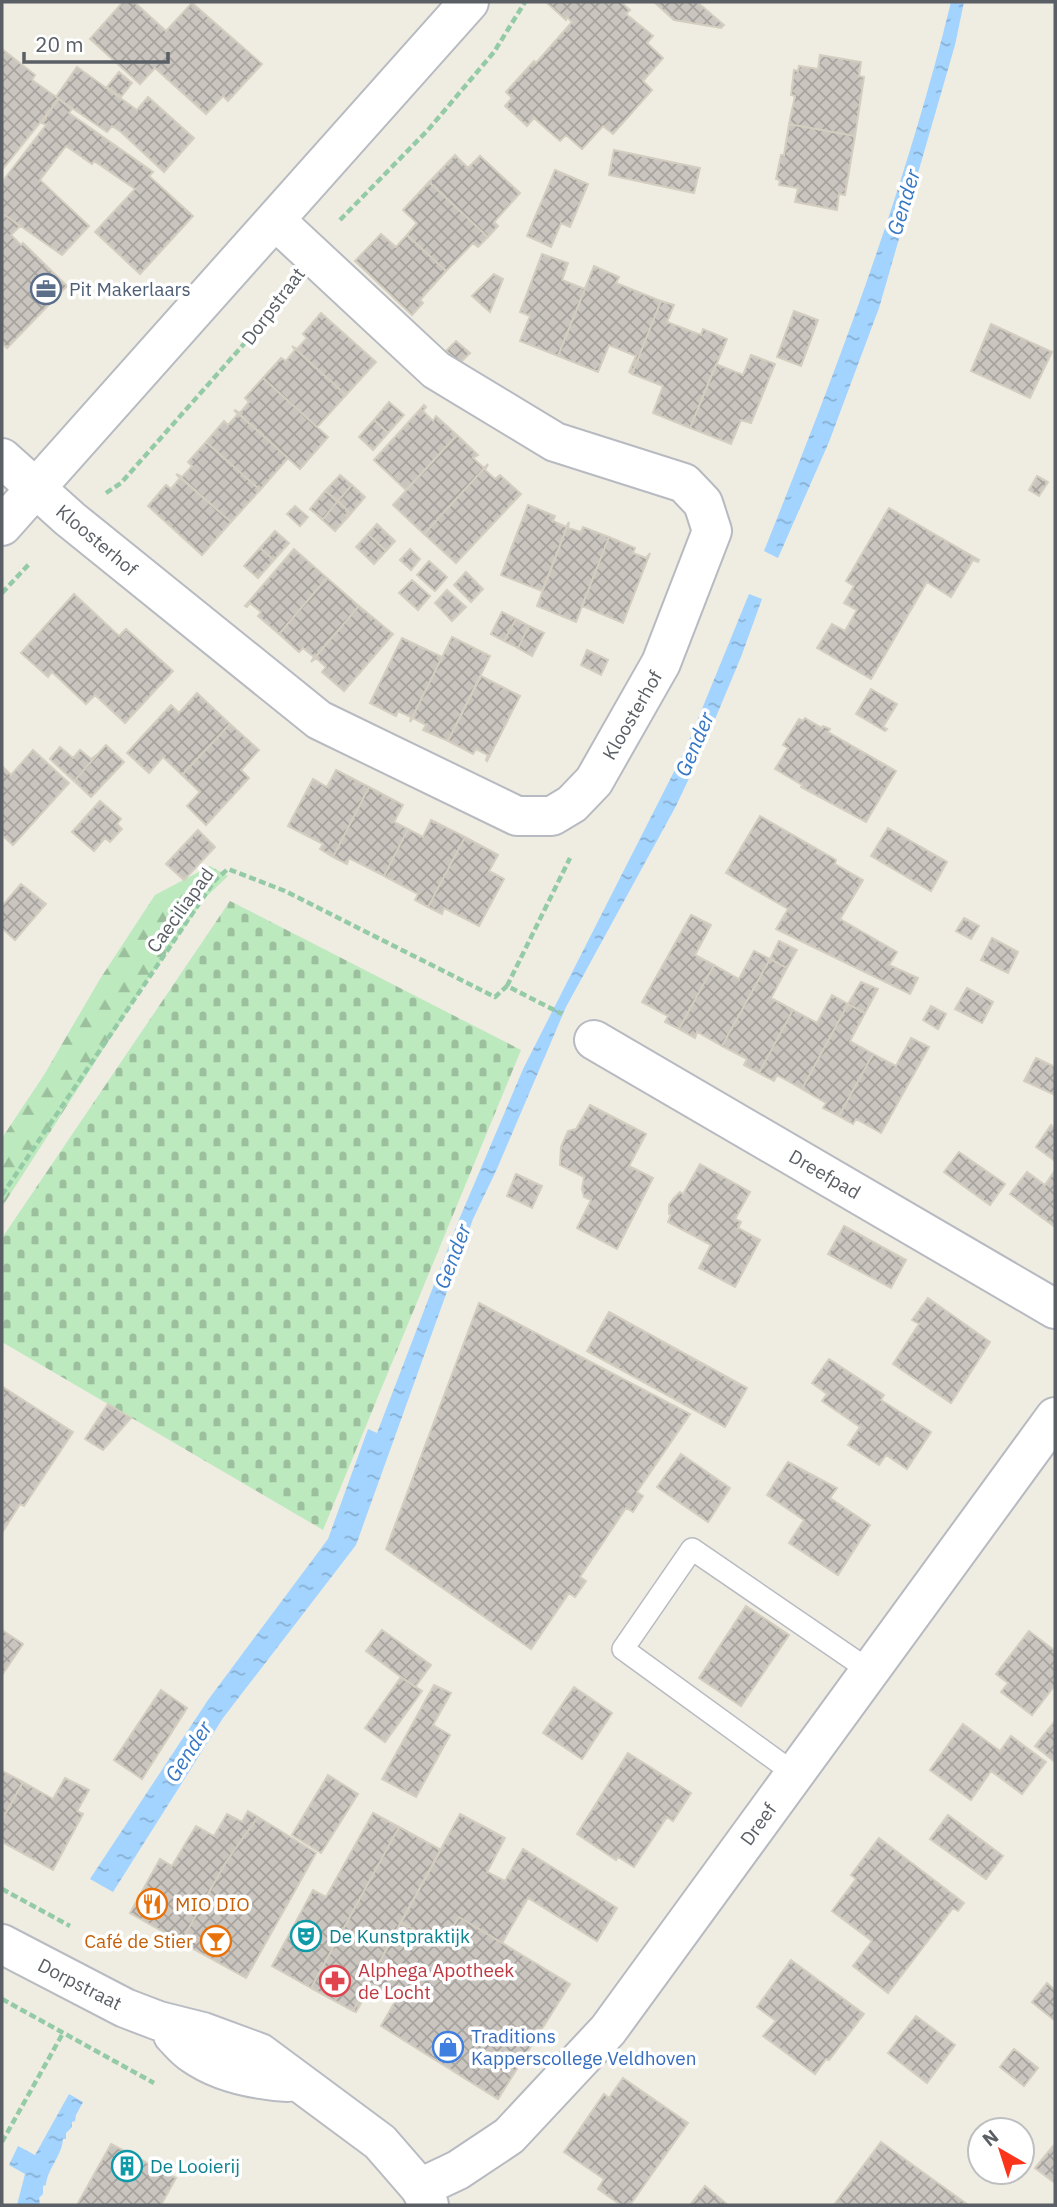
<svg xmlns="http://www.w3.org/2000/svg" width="1057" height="2207" viewBox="0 0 1057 2207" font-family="'IBM Plex Sans',sans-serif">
<defs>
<pattern id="forest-firs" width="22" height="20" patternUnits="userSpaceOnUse" patternTransform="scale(1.75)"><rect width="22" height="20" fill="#bce9bd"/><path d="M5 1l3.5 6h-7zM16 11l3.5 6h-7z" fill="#9cc09d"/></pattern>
<pattern id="cemetery-stones" width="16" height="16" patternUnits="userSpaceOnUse" patternTransform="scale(1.75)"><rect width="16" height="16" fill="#bce9bd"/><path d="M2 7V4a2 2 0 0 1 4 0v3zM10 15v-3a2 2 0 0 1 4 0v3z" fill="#9cc09d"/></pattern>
<pattern id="water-ripples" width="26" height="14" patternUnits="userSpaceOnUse" patternTransform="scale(1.75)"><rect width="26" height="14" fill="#a2d4ff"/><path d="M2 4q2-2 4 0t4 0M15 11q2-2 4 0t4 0" fill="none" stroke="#87afd2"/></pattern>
<pattern id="building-cross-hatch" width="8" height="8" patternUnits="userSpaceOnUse" patternTransform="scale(1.75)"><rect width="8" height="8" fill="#cac6bf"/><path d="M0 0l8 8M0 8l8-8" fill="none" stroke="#a7a49f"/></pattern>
</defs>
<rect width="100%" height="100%" fill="#efece2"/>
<!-- forest -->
<path fill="url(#forest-firs)" d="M210 866 228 876 205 898 149 978 2 1207V1138L44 1075 100 979 155 895Z"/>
<!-- cemetery -->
<path fill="url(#cemetery-stones)" d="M230 901 521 1050 323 1530 2 1342V1238Z"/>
<!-- water -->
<path fill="url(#water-ripples)" d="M951 2H964L955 45 879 308 829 442 778 558 764 551C836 371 905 191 951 2Z
M749 594 762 599 741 657 700 755 676 806 566 1007 496 1171 473 1219 356 1545 223 1718 113 1892 90 1879 208 1700 328 1539 368 1429 377 1433 458 1222 524 1067 686 748Z
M69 2094 83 2102 76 2115 75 2121 72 2122V2127L66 2133V2139H63C62 2156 47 2169 46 2185L43 2186V2194L39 2198 40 2203 38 2205H17L25 2174 9 2165 18 2146 35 2155Z"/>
<!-- building -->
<path fill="url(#building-cross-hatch)" stroke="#d4cec0" stroke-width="2" d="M123 2H134L166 31 192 3 262 64 228 101 223 96 206 114 155 68 140 84 90 39Z
M546 2H621L630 10 626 14 653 36 647 43 663 58 643 81 652 90 613 134 603 126 582 149 566 135 560 141 534 118 527 126 505 106 512 98 506 92 534 61 536 63 572 22 567 17 566 20Z
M654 2H697L724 25 721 28 674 20Z
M2 49 35 75 32 80 59 99 2 170Z
M820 55 861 62 859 76 864 77 855 136 789 124 795 96 791 95 794 70 798 71 799 66 818 69Z
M77 67 137 110 148 97 194 138 164 172 121 132 112 126 107 132 56 97Z
M119 72 132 83 121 97 107 87Z
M58 99 72 109 69 113 153 172 149 176 193 216 140 274 95 232 135 189 94 161 92 164 66 146 40 180 89 226 62 255 2 213V182L46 125 42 123Z
M789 124 855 136 845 195 839 194 837 210 795 202 798 188 779 185 780 180 776 179 781 155H784Z
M614 150 700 168 694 193 609 175Z
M455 155 468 168 480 156 520 193 494 222 498 226 488 237 429 182Z
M555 170 588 184 570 227 561 223 551 247 527 236Z
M429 182 488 237 478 247 473 243 446 271 407 235 417 223 403 210Z
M2 213 20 226 11 235 21 245 23 243 67 286 7 348 2 343Z
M381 234 396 247 407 235 446 271 420 300 423 303 412 315 355 261Z
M542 254 568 263 562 280 585 289 558 356 520 341 530 316 520 312Z
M594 266 619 277 616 283 661 301 632 374 629 372 636 356 609 345 598 372 558 356Z
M494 274 503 279 490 312 472 296Z
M661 301 674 305 667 322 701 335 703 329 727 339 690 428 653 413 663 386 632 374Z
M794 311 818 320 801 366 777 357Z
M321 313 376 362 346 395 292 346 297 349 307 338 303 334Z
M991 324 1052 352 1030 398 971 371Z
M456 341 470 353 460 363 446 351Z
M292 346 346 395 317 427 263 378 281 358 286 361 295 350Z
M751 355 775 364 751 423 741 420 731 444 690 428 716 364 743 375Z
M263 378 328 437 300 469 235 410 240 413 249 402 245 398Z
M389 402 404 415 388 433 374 420Z
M424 405 426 407 423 411 433 421 436 416 457 435 406 490 374 460Z
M234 410 288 458 260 490 206 442 224 421 228 425 238 414Z
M374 420 388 433 373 450 359 437Z
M457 435 478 455 473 458 484 468 488 464 424 534 393 505Z
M206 442 260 490 231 522 177 474 182 477 192 466 188 462Z
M488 464 485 470 495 479 500 475 521 494 456 563 424 534Z
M176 474 231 522 202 555 148 506 166 485 171 489 180 478Z
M340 475 352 485 338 501 325 491Z
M1037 476 1048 482 1039 496 1029 490Z
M352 485 365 497 348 517 346 515 349 512 338 501Z
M325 491 338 501 323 519 310 509Z
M338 501 349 512 346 515 348 517 335 531 317 515 323 519Z
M528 505 555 516 553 521 566 527 569 522 542 591 501 575Z
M295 506 308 517 300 526 287 514Z
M889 508 979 560 978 562 973 560 951 597 927 582 871 679 817 648 832 624 845 631 857 610 844 603 854 586 846 581Z
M569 522 568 528 581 532 583 527 609 537 576 622 537 606Z
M377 524 395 541 386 551 368 534Z
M275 531 289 543 274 560 260 548Z
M368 534 386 551 374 564 356 547Z
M609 537 635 548 633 553 646 558 650 553 623 623 582 606Z
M260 548 274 560 258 578 244 566Z
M294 549 327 578 279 634 258 616 261 612 250 603 247 607 245 606Z
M410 549 420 559 411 570 400 560Z
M429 561 447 577 435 591 417 575Z
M466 572 483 589 471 602 454 585Z
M327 578 359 606 311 662 314 657 303 648 299 652 279 634Z
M412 580 430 596 418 610 399 593Z
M447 590 466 607 452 621 435 603Z
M74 594 119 636 126 629 173 671 125 723 95 695 86 704 52 672 48 677 21 653Z
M359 606 393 634 344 691 322 672 326 667 316 658 311 662Z
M502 612 516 619 504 641 491 634Z
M516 619 529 626 518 648 504 641Z
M529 626 544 633 532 656 518 648Z
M452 637 490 656 448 741 423 730 426 725 413 718 410 722Z
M402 638 442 657 410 722 411 717 398 711 396 716 370 703Z
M587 650 608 660 601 675 581 665Z
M481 676 520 696 487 761 486 760 488 755 476 749 473 754 448 741Z
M871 689 897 704 883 727 887 729 885 731 856 714Z
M197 693 230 724 182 775 163 757 149 773 127 753 171 705 179 713Z
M805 718 822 728 823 726 830 729 828 732 896 771 866 822 801 787 802 785 775 769 788 748 783 745 799 719 803 721Z
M230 724 259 750 241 770 249 778 206 825 187 806 200 792 182 775Z
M106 745 124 762 91 797 74 781Z
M60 747 73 758 80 750 91 759 99 753 74 781 50 759Z
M33 750 69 783 13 845 2 835V766L11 775Z
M336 770 369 787 333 857 320 849 323 844 288 826 313 779 327 787Z
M369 787 403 805 394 822 408 829 384 876 349 858 347 864 333 857Z
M100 801 121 819 117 824 122 829 110 842 105 838 94 851 72 832Z
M760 816 836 860 835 864 863 880 840 919 897 952 889 965 918 978 910 994 776 929 788 909 726 873Z
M431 820 465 837 428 907 415 900 418 894 384 876 408 829 423 837Z
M888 828 947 862 931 891 871 856Z
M198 830 215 847 184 880 166 864Z
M465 837 498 855 489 871 504 879 479 926 444 908 442 914 428 907Z
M21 884 46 904 15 940 2 928V906Z
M691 915 711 925 695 955 714 965 679 1029 665 1022 668 1016 642 1002Z
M964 918 979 926 971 939 956 931Z
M992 938 1018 952 1008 973 981 960Z
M779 941 797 950 787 968 770 959Z
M754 951 770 959 722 1046 697 1032 695 1038 679 1029 714 965 739 979Z
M770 959 787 968 771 998 793 1010 759 1073 744 1065 747 1059 722 1046Z
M861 982 878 989 865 1013 848 1004Z
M967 988 993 1002 982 1023 955 1009Z
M832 995 848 1004 802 1089 777 1075 774 1081 759 1073 793 1010 817 1023Z
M848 1004 865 1013 850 1041 873 1054 839 1116 823 1108 826 1103 802 1089Z
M931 1006 946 1014 938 1029 923 1020Z
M911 1038 929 1047 881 1133 856 1119 853 1124 839 1116 873 1054 896 1066Z
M1036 1058 1055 1067V1095L1024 1081Z
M590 1105 646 1134 629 1166 653 1178 617 1249 577 1228 591 1200 584 1197 582 1189 584 1177 560 1165 561 1147 568 1131 576 1129Z
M1051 1125 1055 1128V1161L1036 1147Z
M959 1152 1005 1184 990 1205 944 1172Z
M700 1164 750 1192 735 1219 741 1222 738 1228 760 1240 735 1287 699 1268 711 1245 668 1222 671 1215 669 1214V1205L674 1198 680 1192 683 1194Z
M1055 1170V1227L1010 1194 1027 1172 1045 1185Z
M516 1174 542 1186 532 1208 507 1196Z
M844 1226 906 1260 891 1288 828 1254Z
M928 1298 990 1342 951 1403 893 1364 919 1324 912 1320Z
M479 1303 690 1414 637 1492 643 1496 633 1512 626 1508 580 1577 586 1581 575 1597 569 1593 531 1649 386 1549Z
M609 1312 747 1388 725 1427 587 1351Z
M829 1359 884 1395 881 1400 931 1432 907 1469 886 1455 879 1465 848 1445 860 1427 822 1401 827 1394 812 1383Z
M3 1387 73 1432 24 1506 20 1504 2 1533Z
M108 1404 131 1418 103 1450 85 1439Z
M681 1454 730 1488 708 1522 657 1487Z
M788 1462 837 1488 830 1498 870 1525 838 1575 789 1543 804 1520 767 1495Z
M746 1606 789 1635 741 1706 699 1678Z
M2 1630 23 1644 2 1675Z
M382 1630 431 1665 415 1687 366 1651Z
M1029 1631 1055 1651V1685L1032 1715 1001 1692 1008 1683 996 1674Z
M401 1677 422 1691 385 1742 365 1728Z
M434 1685 451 1693 433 1725 450 1735 416 1797 382 1779Z
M574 1687 612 1713 582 1759 543 1733Z
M161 1690 187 1708 142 1779 114 1760Z
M1054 1722H1055V1762L1035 1746Z
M963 1724 1000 1751 1011 1736 1046 1762 1022 1794 991 1771 971 1800 930 1770Z
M628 1753 691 1793 673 1821 667 1817 634 1867 618 1857 616 1860 577 1834Z
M2 1771 23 1782 2 1820Z
M328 1775 358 1794 321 1853 292 1835Z
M65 1778 89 1790 77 1811 83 1814 53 1870 2 1842V1820L23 1782 53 1799Z
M248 1811 258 1817 226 1862 181 1942 130 1913 160 1859 172 1866 196 1826 214 1836 227 1814 242 1822Z
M373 1813 399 1827 311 1988 272 1966 313 1890 326 1897Z
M460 1814 505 1838 487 1872 505 1881 523 1849 617 1908 597 1941 528 1898 502 1943 459 1917 441 1946 401 1922Z
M948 1815 1003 1856 986 1879 930 1839Z
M258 1817 316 1853 246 1978 181 1942 226 1862Z
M399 1827 441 1850 353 2011 311 1988Z
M879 1838 964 1903 958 1911 953 1908 888 1993 853 1966 872 1941 832 1911 856 1879 851 1875Z
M459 1917 570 1984 498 2099 381 2026 397 1998 372 1984 356 2012 353 2011 401 1922 441 1946Z
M791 1960 864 2014 829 2060 826 2059 815 2074 763 2036 776 2021 757 2007Z
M1047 1983 1055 1990V2021L1032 2002Z
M916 2016 955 2045 927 2083 888 2053Z
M1014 2049 1038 2068 1024 2086 1000 2067Z
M623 2078 688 2123 630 2205H621L598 2189 604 2179 564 2152 604 2094 609 2098Z
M881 2142 967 2204 966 2205H834Z
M111 2144 176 2178 161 2205H77Z
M1053 2146 1055 2148V2183L1035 2168Z
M705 2186 728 2205H690Z"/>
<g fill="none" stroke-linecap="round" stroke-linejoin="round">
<!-- lane casing -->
<g stroke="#b7bac0" stroke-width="24">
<path id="lane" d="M795 1774 623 1649 692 1549 870 1671"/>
</g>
<!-- street casing -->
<g stroke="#b7bac0" stroke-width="42">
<path id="street" d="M2 458 70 519 319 720 517 816H552L572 804 594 781 661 663 712 531 703 503 684 483 555 442 436 370 276 221
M594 1040 1055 1309
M420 2188 458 2170 509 2136 608 2030 1055 1417"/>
</g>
<!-- secondary casing -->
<g stroke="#b8bcc2" stroke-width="42">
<path id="secondary" d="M2 526 469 2
M2 1944 125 2008 159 2021 203 2032 260 2053 380 2142 420 2188 429 2205
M173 2035C179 2041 185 2049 193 2054 220 2073 256 2080 288 2082"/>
</g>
<!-- path -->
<path stroke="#94cba6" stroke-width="4.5" stroke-dasharray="7 3.5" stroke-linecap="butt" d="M340 220 428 130 494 52 525 2
M106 493 121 483 274 310 286 292
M2 593 30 563
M507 986 570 858
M2 1195 215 880 228 869 285 891 495 997 507 986 562 1014
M2 1889 70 1926
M2 1999 154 2083
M2 2142 63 2033"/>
<!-- lane -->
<use href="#lane" stroke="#fff" stroke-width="21"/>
<!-- street -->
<use href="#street" stroke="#fff" stroke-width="38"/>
<!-- secondary -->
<use href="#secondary" stroke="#fff" stroke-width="38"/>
</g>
<!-- icons -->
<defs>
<g id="office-ring" transform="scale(1.575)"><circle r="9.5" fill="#fff" stroke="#5c6f8a" stroke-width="1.5"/><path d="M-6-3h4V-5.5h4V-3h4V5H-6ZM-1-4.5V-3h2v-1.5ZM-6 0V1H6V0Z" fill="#5c6f8a"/></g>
<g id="restaurant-ring" transform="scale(1.575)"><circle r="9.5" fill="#fff" stroke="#e8710a" stroke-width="1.5"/><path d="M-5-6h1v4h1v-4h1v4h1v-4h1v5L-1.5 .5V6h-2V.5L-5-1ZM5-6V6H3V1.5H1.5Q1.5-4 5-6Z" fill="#e8710a"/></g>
<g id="theatre-ring" transform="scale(1.575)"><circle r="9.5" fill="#fff" stroke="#0f9aa8" stroke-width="1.5"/><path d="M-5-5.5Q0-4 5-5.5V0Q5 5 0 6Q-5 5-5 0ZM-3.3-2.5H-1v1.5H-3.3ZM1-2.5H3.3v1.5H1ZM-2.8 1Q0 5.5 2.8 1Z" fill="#0f9aa8"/></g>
<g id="bar-ring" transform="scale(1.575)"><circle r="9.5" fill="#fff" stroke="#e8710a" stroke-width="1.5"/><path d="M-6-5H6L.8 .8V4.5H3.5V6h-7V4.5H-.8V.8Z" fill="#e8710a"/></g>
<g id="pharmacy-ring" transform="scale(1.575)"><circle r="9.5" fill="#fff" stroke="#e0444e" stroke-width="1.5"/><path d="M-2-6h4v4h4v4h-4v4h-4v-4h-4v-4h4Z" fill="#e0444e"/></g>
<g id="shop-ring" transform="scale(1.575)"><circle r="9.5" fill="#fff" stroke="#3f7fe0" stroke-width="1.5"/><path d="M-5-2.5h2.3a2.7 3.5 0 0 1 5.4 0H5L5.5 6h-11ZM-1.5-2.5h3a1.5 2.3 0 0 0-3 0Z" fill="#3f7fe0"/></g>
<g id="building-ring" transform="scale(1.575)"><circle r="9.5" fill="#fff" stroke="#0f9aa8" stroke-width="1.5"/><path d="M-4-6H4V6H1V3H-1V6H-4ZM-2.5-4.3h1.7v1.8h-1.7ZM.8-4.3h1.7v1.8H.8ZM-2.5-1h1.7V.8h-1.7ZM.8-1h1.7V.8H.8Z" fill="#0f9aa8"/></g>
</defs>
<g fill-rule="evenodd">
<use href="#office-ring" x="46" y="289"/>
<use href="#restaurant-ring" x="152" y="1904"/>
<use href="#theatre-ring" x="306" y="1936"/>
<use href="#bar-ring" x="216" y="1941"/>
<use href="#pharmacy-ring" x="335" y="1981"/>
<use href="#shop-ring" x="448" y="2047"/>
<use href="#building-ring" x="127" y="2166"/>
</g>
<g text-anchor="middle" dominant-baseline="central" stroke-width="7" stroke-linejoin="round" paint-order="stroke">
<!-- service labels -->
<g font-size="19" fill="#4e5e75" stroke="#fff" text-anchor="start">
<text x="69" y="289">Pit Makerlaars</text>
</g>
<!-- street labels -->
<g font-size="19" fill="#5a5f65" stroke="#fff">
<text transform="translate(273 306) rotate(-53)">Dorpstraat</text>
<text transform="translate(97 540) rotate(40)">Kloosterhof</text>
<text transform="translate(632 715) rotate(-60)">Kloosterhof</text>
<text transform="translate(180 910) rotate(-54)">Caeciliapad</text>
<text transform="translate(825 1174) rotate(30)">Dreefpad</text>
<text transform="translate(758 1824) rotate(-54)">Dreef</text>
<text transform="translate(80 1984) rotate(27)">Dorpstraat</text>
</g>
<!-- food labels -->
<g font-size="19" fill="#c56008" stroke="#fff" text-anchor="start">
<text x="175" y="1904">MIO DIO</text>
<text x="193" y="1941" text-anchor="end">Café de Stier</text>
</g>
<!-- culture labels -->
<g font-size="19" fill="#0d838f" stroke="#fff" text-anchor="start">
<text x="329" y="1936">De Kunstpraktijk</text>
<text x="150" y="2166">De Looierij</text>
</g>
<!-- health labels -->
<g font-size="19" fill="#be3a42" stroke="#fff" text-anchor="start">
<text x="358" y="1970">Alphega Apotheek<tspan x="358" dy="22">de Locht</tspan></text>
</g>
<!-- shop labels -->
<g font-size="19" fill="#366cbe" stroke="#fff" text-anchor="start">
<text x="471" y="2036">Traditions<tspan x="471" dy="22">Kapperscollege Veldhoven</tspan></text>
</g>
<!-- water labels -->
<g font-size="21" font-style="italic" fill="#3678c6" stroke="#fff">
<text transform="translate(903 202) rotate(-73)">Gender</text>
<text transform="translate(694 744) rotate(-67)">Gender</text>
<text transform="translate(452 1256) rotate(-69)">Gender</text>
<text transform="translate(188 1751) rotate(-57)">Gender</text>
</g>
</g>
<!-- border -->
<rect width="1057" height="2207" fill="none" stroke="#5a5f65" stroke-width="7"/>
<!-- north arrow -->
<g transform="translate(1001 2151) rotate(321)"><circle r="33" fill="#ffffff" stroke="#bdbfc1" stroke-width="2"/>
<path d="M0-5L12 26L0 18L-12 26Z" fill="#fb341c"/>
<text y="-10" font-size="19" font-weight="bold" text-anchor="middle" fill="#5a5f65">N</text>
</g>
<!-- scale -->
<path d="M24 52v10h144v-10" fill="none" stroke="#5a5f65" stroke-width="3.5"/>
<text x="35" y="52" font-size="21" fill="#5a5f65" stroke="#ffffff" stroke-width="5" paint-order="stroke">20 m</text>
</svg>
